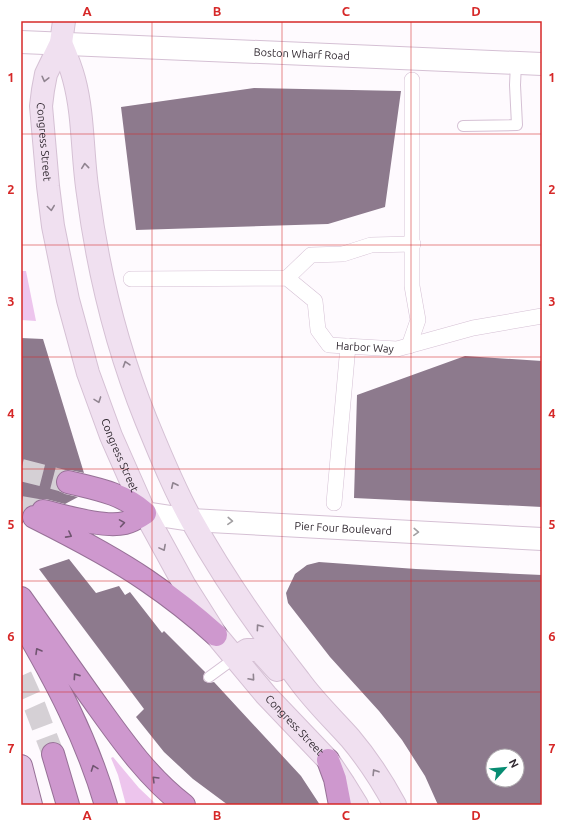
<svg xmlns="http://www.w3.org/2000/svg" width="563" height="826" viewBox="0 0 563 826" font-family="Ubuntu,sans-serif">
<rect width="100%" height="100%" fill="#fefafe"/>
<!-- green -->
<path fill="#edc5ed" d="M21 271H26L36 321 21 320Z
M113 757 139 788 157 805H126L118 775 111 758Z"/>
<!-- building -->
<path fill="#8d7a8d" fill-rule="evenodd" d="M254 88 401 91 385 207 328 224 136 230 121 107Z
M21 338 43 339 84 473 70 470H64L59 473 56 480V486L59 491 65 494 78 497 65 504 46 499H39L33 505 27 507 23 511 22 517 23 523 21 524Z
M465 356 542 361V507L354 498 357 395Z
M69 559 96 593 119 586 125 595 130 592 162 633 164 631 205 672 203 677 204 681 209 683 214 682 301 776 320 805H228L193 779 164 752 136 717 144 709 39 569Z
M319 562 416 569 542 575V805H438L425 776 402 740 379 711 330 657 288 603 286 593 295 574 307 565ZM493 756H517V780H493Z"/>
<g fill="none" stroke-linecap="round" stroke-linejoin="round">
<!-- motorway-tunnel -->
<path stroke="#d5d0d5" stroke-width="22" stroke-dasharray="22 11" stroke-linecap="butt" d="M21 470 68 482
M21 507 43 511
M21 676 35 707 53 754"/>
<!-- service casing -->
<g stroke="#d5c0d4" stroke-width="12">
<path id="service" d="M463 126 517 125 515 85 516 63
M209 677 235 658"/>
</g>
<!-- pedestrian casing -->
<g stroke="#d5c0d4" stroke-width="16">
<g id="pedestrian">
<path d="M287 278 311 255 343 254 371 245 413 244"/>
<path id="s1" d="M131 279 287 278 315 301 318 330 329 345 397 349 473 328 542 316"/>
<path d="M409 346 418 320 412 286V80"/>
<path d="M334 503 348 346"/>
</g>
</g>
<!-- tertiary casing -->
<g stroke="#d5c0d4" stroke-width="24">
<g id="tertiary">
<path id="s2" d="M21 42 542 64"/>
<path id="s3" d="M145 513 191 520 542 539"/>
</g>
</g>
<!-- secondary casing -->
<g stroke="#d5c0d4" stroke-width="24">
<g id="secondary">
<path id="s4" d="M64 21 61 43 46 74 43 90 41 106 48 186 53 226 68 300 88 373 111 436 145 513 185 586 216 635 266 695 328 760 344 784 357 805"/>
<path d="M61 43C66 55 71 67 74 79 84 116 82 156 88 194 98 271 117 348 146 420 160 454 174 489 192 521 223 577 260 630 299 680 314 701 333 719 350 738 367 758 382 781 395 805"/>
<path d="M235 658 247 650H259L277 670"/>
</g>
</g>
<!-- primary casing -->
<g stroke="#977197" stroke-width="24">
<path id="primary" d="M21 766 31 805"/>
</g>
<!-- motorway casing -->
<g stroke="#977197" stroke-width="24">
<path id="motorway" d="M43 511C65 516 103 528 125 523 133 521 139 517 145 513 122 493 97 489 68 482
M34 517C72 536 111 556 146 580 171 597 194 615 216 635
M21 598C44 631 68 664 91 697 119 736 146 776 184 805
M21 621C56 681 86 737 106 805
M53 754 68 805
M328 760 335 779 340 805"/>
</g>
<!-- service -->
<use href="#service" stroke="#fff" stroke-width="10"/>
<!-- pedestrian -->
<use href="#pedestrian" stroke="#fff" stroke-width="15"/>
<!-- tertiary -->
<use href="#tertiary" stroke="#fff" stroke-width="22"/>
<!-- secondary -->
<use href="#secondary" stroke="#f0e0f0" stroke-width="22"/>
<!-- primary -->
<use href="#primary" stroke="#e2c1e2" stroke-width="22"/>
<!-- motorway -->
<use href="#motorway" stroke="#ce98ce" stroke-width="22"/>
</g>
<!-- one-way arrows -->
<defs><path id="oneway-chevron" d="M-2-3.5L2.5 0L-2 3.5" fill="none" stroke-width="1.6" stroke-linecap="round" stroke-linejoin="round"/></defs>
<g stroke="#908490">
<use href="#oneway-chevron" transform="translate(45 79) rotate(104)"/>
<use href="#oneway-chevron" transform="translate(85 166) rotate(-96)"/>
<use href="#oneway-chevron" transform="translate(51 208) rotate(82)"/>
<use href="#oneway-chevron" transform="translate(126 364) rotate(-108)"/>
<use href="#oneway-chevron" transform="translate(98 400) rotate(70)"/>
<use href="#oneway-chevron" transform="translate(174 485) rotate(-115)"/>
<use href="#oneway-chevron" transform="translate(163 548) rotate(62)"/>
<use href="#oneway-chevron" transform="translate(259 627) rotate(-126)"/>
<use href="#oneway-chevron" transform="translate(252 678) rotate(49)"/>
<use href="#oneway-chevron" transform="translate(375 772) rotate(-122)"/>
</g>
<g stroke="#a29fa2">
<use href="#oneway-chevron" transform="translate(230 521) rotate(3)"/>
<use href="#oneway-chevron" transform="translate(416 532) rotate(3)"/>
</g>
<g stroke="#705570">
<use href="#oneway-chevron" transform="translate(122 523) rotate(-9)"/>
<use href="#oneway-chevron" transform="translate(69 535) rotate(28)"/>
<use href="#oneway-chevron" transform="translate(38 651) rotate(-120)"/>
<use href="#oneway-chevron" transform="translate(76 676) rotate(-125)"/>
<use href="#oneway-chevron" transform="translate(94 768) rotate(-110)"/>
<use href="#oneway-chevron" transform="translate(155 779) rotate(-135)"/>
</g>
<!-- grid -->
<path fill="none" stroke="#d62828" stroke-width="1" stroke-opacity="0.55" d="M152 21V805M282 21V805M411 21V805M21 134H542M21 245H542M21 357H542M21 469H542M21 581H542M21 692H542"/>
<g text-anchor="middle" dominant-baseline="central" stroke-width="3" stroke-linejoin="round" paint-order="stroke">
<!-- street labels -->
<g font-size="11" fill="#312931" stroke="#fff">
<text stroke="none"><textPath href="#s2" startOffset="281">Boston Wharf Road</textPath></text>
<text stroke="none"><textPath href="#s4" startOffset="125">Congress Street</textPath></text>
<text stroke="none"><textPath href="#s1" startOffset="276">Harbor Way</textPath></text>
<text stroke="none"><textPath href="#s4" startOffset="449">Congress Street</textPath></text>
<text stroke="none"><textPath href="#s3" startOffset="199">Pier Four Boulevard</textPath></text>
<text stroke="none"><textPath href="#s4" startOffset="773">Congress Street</textPath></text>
</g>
</g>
<!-- border -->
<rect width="563" height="826" fill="none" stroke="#ffffff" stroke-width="44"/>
<!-- north arrow -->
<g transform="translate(505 768) rotate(63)"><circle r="19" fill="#ffffff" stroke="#ada9ad"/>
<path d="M0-3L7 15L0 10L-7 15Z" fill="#078c72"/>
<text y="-6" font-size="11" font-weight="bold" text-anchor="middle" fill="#312931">N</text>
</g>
<rect x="22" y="22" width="519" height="782" fill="none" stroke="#d62828" stroke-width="1.5"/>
<g font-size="13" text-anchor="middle" font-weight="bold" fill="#d62828">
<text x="87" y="16">A</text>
<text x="217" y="16">B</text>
<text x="346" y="16">C</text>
<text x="476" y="16">D</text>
<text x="11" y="82">1</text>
<text x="552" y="82">1</text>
<text x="11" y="194">2</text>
<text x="552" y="194">2</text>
<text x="11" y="306">3</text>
<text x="552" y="306">3</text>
<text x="11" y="418">4</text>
<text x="552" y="418">4</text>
<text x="11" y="529">5</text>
<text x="552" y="529">5</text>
<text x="11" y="641">6</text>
<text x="552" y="641">6</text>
<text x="11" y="753">7</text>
<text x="552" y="753">7</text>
<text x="87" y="820">A</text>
<text x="217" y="820">B</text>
<text x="346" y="820">C</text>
<text x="476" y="820">D</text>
</g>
</svg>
